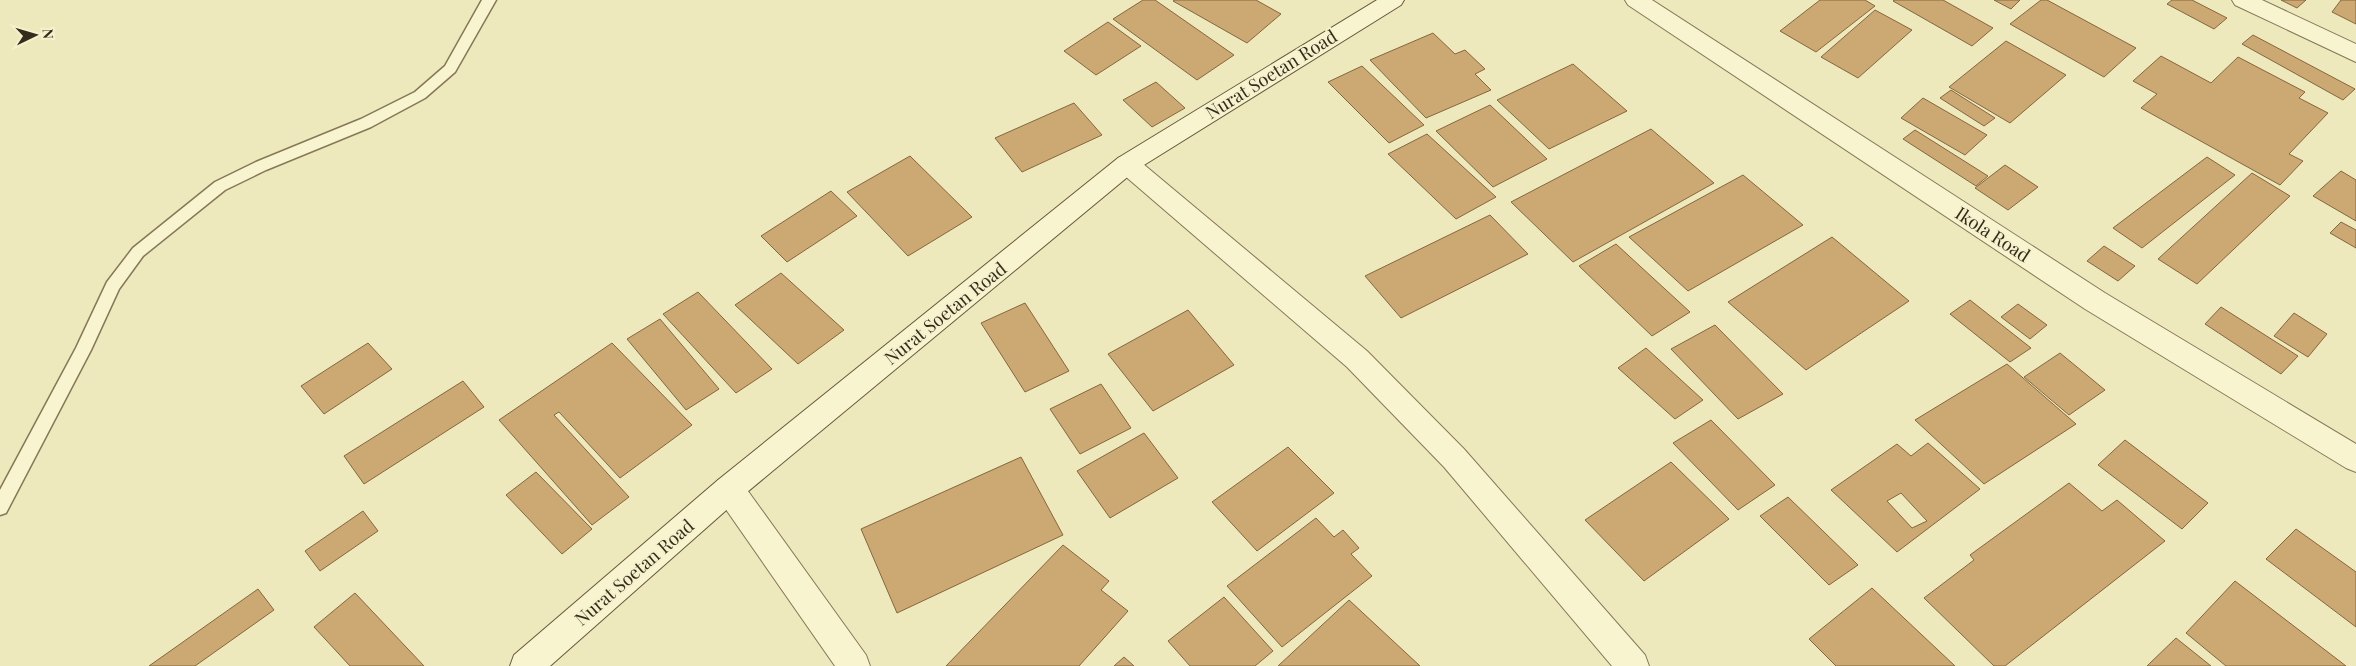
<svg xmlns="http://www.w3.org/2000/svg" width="2356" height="666" viewBox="0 0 2356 666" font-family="'Playfair Display',serif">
<rect width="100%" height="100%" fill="#eee8bd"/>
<!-- building -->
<path fill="#cca973" stroke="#85673c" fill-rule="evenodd" d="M1143 0H1155L1234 55 1197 80 1113 19Z
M1175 0H1256L1281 14 1247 43 1173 1Z
M1820 0H1865L1875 6 1816 52 1780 31Z
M1894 0H1943L1993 28 1972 46 1893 1Z
M1994 0H2020L2011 9Z
M2041 0H2047L2136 48 2104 77 2010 24Z
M2172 0H2192L2227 18 2214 29 2167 4Z
M2281 0H2306L2297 8Z
M2341 0H2356V24L2332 12Z
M1875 10 1912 30 1858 78 1821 57Z
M1108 22 1141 46 1096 75 1064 51Z
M1433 33 1455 54 1465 50 1485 69 1475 74 1491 90 1426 118 1370 60Z
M2253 35 2355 89 2343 100 2242 44Z
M2006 41 2066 75 2010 123 1949 87Z
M2161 56 2211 83 2238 57 2305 92 2299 98 2328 113 2289 154 2303 161 2280 185 2141 108 2157 94 2133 81Z
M1573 64 1627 111 1549 149 1497 100Z
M1362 66 1424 125 1389 143 1328 82Z
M1156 82 1185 108 1152 127 1123 100Z
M1951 90 1995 118 1984 126 1940 98Z
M1923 98 1987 135 1965 155 1901 118Z
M1074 103 1102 135 1022 172 995 138Z
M1490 105 1547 159 1493 187 1436 131Z
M1651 129 1714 183 1573 262 1511 202Z
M1915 130 1988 176 1976 186 1903 139Z
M1427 134 1496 197 1456 219 1388 154Z
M910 156 972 217 908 256 847 192Z
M2207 157 2235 175 2142 248 2113 228Z
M2005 165 2038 187 2008 210 1975 188Z
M2341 171 2356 180V221L2313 196Z
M2252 173 2290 196 2197 284 2158 259Z
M1743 175 1803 225 1688 291 1629 237Z
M831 191 857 216 787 262 761 236Z
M1490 215 1528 254 1401 318 1365 276Z
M2341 222 2356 230V248L2330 233Z
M1832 237 1909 301 1806 370 1728 302Z
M1616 244 1690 312 1652 336 1579 266Z
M2104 246 2135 266 2118 281 2087 261Z
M781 273 844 330 798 364 735 305Z
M698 292 772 369 736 393 663 314Z
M1970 300 2031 348 2010 362 1950 314Z
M1025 303 1069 371 1025 392 981 323Z
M2018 304 2047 325 2030 339 2001 317Z
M2221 307 2298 356 2281 374 2205 324Z
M1188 310 1234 365 1153 411 1108 354Z
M2294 313 2327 334 2308 357 2274 336Z
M660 319 719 389 686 410 627 339Z
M1715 325 1783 394 1738 419 1671 349Z
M368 343 392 369 324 414 301 386Z
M612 343 692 425 620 478 559 412 554 415 629 497 592 525 499 420Z
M1646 348 1703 400 1675 419 1618 368Z
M2060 353 2105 390 2069 415 2024 377Z
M2007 364 2076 424 1984 484 1915 420Z
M463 381 484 407 364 484 344 456Z
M1101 384 1131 428 1080 454 1050 409Z
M1711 420 1775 485 1738 510 1673 443Z
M1144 433 1178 478 1110 518 1077 471Z
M2125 440 2208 503 2182 529 2098 465Z
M1928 443 1980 489 1897 552 1831 490 1897 444 1911 456ZM1901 493 1927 521 1912 528 1887 501Z
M1288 447 1334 493 1257 551 1212 502Z
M1021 457 1063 535 897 613 861 529Z
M1671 462 1729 519 1644 581 1585 520Z
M536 472 592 529 562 554 506 495Z
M2069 483 2102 511 2117 500 2165 541 2005 666H1994L1924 598 1974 560 1970 555Z
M1788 497 1858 565 1829 585 1760 516Z
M363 511 378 531 320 571 305 551Z
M1316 518 1334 537 1343 530 1359 548 1351 554 1372 576 1282 647 1227 586Z
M2296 529 2356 572V627L2266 559Z
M1063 545 1109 581 1101 590 1128 611 1079 666H946Z
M2235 581 2346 666H2226L2186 633Z
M1872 588 1955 666H1836L1809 639Z
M258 589 274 610 195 666H149Z
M355 593 424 666H350L314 627Z
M1224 597 1273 651 1255 666H1190L1168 641Z
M1349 600 1420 666H1278Z
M2176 638 2211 666H2147Z
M1124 657 1134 666H1114Z"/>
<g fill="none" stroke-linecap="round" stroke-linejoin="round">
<!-- lane casing -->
<g stroke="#857857" stroke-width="3">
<path id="lane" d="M482 0H496L455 72 425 98 371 127 266 170 225 190 143 256 119 289 91 350 6 513 0 515V490L76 348 107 282 133 248 215 182 256 162 361 119 415 92 445 66Z"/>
</g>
<!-- street casing -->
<g stroke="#857857" stroke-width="2">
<path id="street" d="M1625 0H1652L2105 293 2356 444V472L2346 468 2085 309 1628 5Z
M2232 0H2262L2356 44V62L2235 5Z
M1127 155 1136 158 1367 351 1464 449 1645 655 1649 666H1612L1444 467 1347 367 1118 170 1115 164 1118 158Z
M729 476 740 480 866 655 870 666H835L718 498 714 489 718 480Z"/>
</g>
<!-- secondary casing -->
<g stroke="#67593a" stroke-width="2">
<path id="secondary" d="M1377 0H1404L1401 5 1136 170 740 498 550 666H510L514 655 718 480 1118 158Z"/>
</g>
<!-- lane -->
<use href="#lane" fill="#f9f4d0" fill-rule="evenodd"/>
<!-- street -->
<use href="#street" fill="#f9f4d0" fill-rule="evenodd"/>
<!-- secondary -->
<use href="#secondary" fill="#f9f4d0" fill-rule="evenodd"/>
</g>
<g text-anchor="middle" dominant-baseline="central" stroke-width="4" stroke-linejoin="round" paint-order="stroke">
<!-- street labels -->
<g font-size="18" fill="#352c1b" stroke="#f5f1cd">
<text transform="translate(1271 74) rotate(-32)">Nurat Soetan Road</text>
<text transform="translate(1993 234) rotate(33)">Ikola Road</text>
<text transform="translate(945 313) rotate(-39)">Nurat Soetan Road</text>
<text transform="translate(634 572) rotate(-41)">Nurat Soetan Road</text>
</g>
</g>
<!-- north arrow -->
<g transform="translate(35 35) rotate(85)" stroke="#f5f1cd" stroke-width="4" paint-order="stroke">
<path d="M0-4L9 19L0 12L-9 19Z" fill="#352c1b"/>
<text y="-8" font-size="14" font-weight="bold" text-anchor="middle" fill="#352c1b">N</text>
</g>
</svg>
